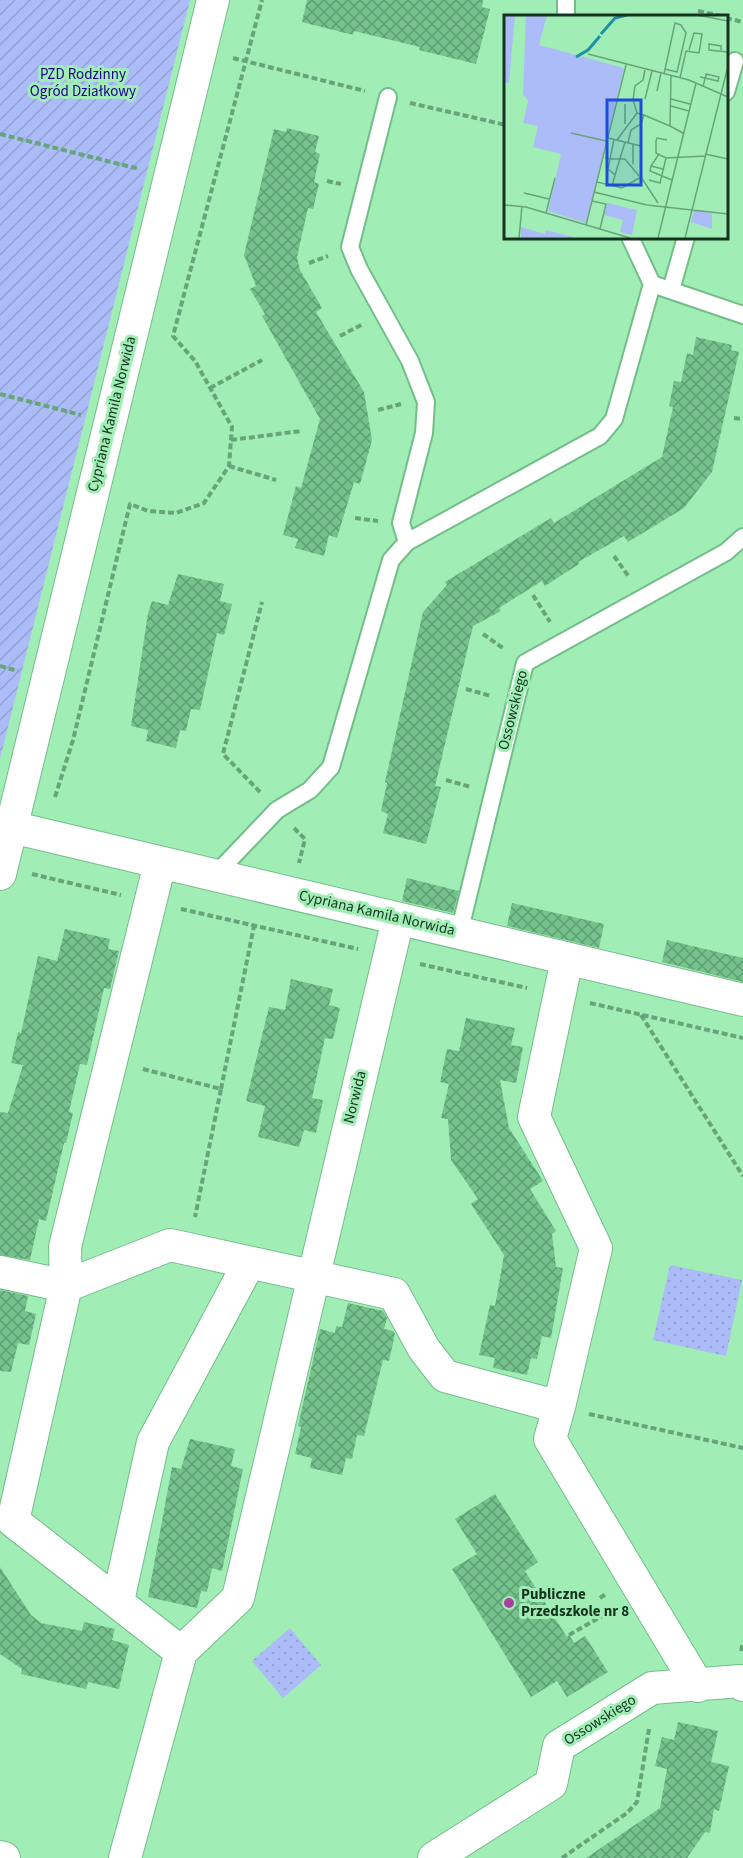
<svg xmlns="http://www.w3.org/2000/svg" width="743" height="1858" viewBox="0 0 743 1858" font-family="'Source Sans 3',sans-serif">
<defs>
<pattern id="park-dots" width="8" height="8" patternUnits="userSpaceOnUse" patternTransform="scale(1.5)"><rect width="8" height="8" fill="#acbcf8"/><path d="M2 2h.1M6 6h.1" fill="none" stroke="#93a2d4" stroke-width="1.8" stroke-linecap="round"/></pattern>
<pattern id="garden-furrows" width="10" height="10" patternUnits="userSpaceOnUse" patternTransform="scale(1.5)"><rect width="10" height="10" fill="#acbcf8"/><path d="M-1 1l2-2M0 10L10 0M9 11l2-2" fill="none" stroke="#93a2d4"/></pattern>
<pattern id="building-cross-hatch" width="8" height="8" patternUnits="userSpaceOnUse" patternTransform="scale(1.5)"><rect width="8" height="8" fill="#75c28d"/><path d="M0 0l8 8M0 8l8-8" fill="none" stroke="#5f9e73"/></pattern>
</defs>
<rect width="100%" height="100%" fill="#a0eeb6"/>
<!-- park -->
<path fill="url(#park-dots)" d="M670 1265 742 1280 726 1356 653 1340Z
M290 1628 321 1665 283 1698 252 1661Z"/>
<!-- garden -->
<path fill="url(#garden-furrows)" d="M0 0H190L0 759Z"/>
<!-- building -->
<path fill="url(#building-cross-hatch)" d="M307 0H483L482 7 490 9 476 64 419 50 420 47 354 31 353 35 302 22Z
M287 128 319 136 315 152 320 154 314 182 319 184 313 209 308 208 297 257 300 270 322 308 316 312 364 392 372 440 360 484 354 482 337 538 329 535 324 556 295 548 298 539 283 535 296 486 301 488 320 419 262 316 265 314 250 289 256 286 244 255 274 129 286 132Z
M696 337 732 345 731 350 739 352 712 472 684 508 628 542 624 536 578 562 579 564 545 586 542 581 499 608 501 611 473 626 435 786 441 787 426 844 383 833 388 814 381 811 387 783 385 782 423 612 447 585 445 582 551 518 554 523 662 457 673 407 669 406 674 381 681 382 687 353 693 355Z
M178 574 224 584 220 601 232 604 224 635 217 633 200 710 191 709 186 731 180 730 176 748 146 741 148 730 131 726 148 613 152 601 168 605Z
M407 878 459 891 453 913 402 901Z
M512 903 604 924 599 948 507 926Z
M65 929 110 939 108 949 119 951 110 989 104 988 87 1065 80 1064 69 1112 73 1113 66 1143H64L46 1221 39 1219 30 1260 0 1255V1112L8 1113 23 1065 11 1063 18 1032 21 1033 38 956 57 961Z
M667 940 743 958V982L662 962Z
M291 979 333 989 329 1005 340 1008 333 1039 325 1038 312 1098 323 1100 316 1133 304 1130 299 1147 258 1137 265 1106 246 1101 269 1007 285 1010Z
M466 1018 515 1028 511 1045 523 1047 516 1083 500 1080 509 1128 543 1181 530 1189 556 1231 552 1234 556 1267 563 1268 551 1338 542 1336 537 1359 531 1358 527 1375 493 1368 495 1358 479 1355 490 1305 495 1306 504 1255 471 1204 478 1199 451 1160 448 1119 441 1118 449 1084 440 1082 447 1049 459 1051Z
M0 1290 28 1296 25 1311 36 1314 29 1345 18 1343 11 1372 0 1371Z
M348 1303 383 1311 387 1318 384 1329 393 1331 395 1334 389 1361 383 1360 364 1436 357 1435 352 1459 346 1458 342 1475 310 1468 312 1458 295 1454 301 1427 298 1426 320 1329 335 1333 336 1326 342 1327Z
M190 1439 235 1449 231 1466 243 1469 222 1571 212 1568 207 1592 201 1591 197 1608 148 1597 172 1467 181 1469Z
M495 1494 538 1562 525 1571 567 1637 569 1635 574 1643 585 1636 608 1672 567 1697 557 1681 531 1697 452 1569 477 1554 455 1519Z
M0 1567 31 1615 41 1623 82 1631 84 1622 115 1629 112 1640 129 1645 119 1689 88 1682 86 1689 21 1674 22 1669 0 1654Z
M678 1722 718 1731 711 1762 729 1766 719 1811 714 1809 710 1833 705 1832 687 1858H586L660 1808 667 1769 655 1766 662 1737 674 1740Z"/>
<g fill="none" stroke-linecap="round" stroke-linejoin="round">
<!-- lane casing -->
<g stroke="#72be89" stroke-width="20">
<path id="lane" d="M566 16V0
M726 92 735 61
M388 97 350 247 359 269 410 361 426 402 424 433 401 523 407 542
M630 237 652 284 743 315
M671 290 686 237
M215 875 277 810 310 790 331 767 391 560 407 542 600 436 614 419 652 284
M459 933 525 663 726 552 743 537"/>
</g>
<!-- street casing -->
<g stroke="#72be89" stroke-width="34">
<path id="street" d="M11 827 743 1000
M160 863 65 1247 66 1286 170 1245 394 1294 424 1349 445 1376 559 1407 550 1439 698 1686
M0 874 213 0
M0 1272 66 1286 13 1521 181 1652 125 1858
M559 1407 596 1248 534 1117 567 959
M118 1601 153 1442 249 1263
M181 1652 238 1598 398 919
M0 1857 4 1858
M434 1858 551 1784 559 1746 652 1688 740 1681 743 1685"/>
</g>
<!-- path -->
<path stroke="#68a47a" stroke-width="4" stroke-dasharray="6 3" stroke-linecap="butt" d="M698 11 722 16
M726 18 743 22
M233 58 365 91
M410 103 506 125
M0 134 139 169
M327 181 341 184
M309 263 328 256
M340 336 363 324
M210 388 262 360
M0 394 81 415
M378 410 401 404
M734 418 743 419
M231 440 301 431
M229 466 276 480
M355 518 378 521
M614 556 629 577
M533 595 550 622
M483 634 504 649
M0 666 18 671
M466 689 491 696
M446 780 471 787
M260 792 223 754 262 602
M55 797 73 740 130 504 148 511 176 513 204 503 229 466 232 427 195 361 173 336 262 0
M294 828 305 839 299 863
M32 874 121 895
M181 909 358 949
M420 964 527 988
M590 1003 743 1038
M641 1015 743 1176
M143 1069 221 1089 195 1217
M221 1089 254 926
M589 1414 743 1448
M600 1598 607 1593
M569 1635 604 1615
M741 1651 743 1642
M562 1858 627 1813 637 1802 649 1729"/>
<!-- lane -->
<use href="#lane" stroke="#fff" stroke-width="16"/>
<!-- street -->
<use href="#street" stroke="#fff" stroke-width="32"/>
</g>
<!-- markers -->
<circle fill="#aa3d9d" stroke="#a0eeb6" stroke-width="2" cx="509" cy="1603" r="6"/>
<g text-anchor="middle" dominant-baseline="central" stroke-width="6" stroke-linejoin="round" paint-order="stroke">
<!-- park labels -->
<g font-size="15" fill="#1d008e" stroke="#a0eeb6">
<text x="83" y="74">PZD Rodzinny<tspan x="83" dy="17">Ogród Działkowy</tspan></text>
</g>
<!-- street labels -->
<g font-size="15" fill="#14341f" stroke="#a0eeb6">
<text transform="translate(112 414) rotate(-76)">Cypriana Kamila Norwida</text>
<text transform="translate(513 710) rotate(-76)">Ossowskiego</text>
<text transform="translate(377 913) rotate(13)">Cypriana Kamila Norwida</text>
<text transform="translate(355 1097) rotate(-76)">Norwida</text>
<text transform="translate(600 1720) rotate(-32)">Ossowskiego</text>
</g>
<!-- poi labels -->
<g font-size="15" font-weight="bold" fill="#14341f" stroke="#a0eeb6" text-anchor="start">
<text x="521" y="1594">Publiczne<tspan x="521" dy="17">Przedszkole nr 8</tspan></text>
</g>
</g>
<!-- overview -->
<g transform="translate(504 15)">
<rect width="224" height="224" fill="#a0eeb6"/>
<path d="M103 188 133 195 128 220 116 217 119 205 100 200ZM190 195 208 198V214L187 207ZM17 212 41 219 42 215 73 223H17Z" fill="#acbcf8"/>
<path d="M0 0H11L5 68 0 67ZM22 0H43L35 30 120 53 82 208 44 196 57 139 29 132 34 111 19 108 24 86 19 79Z" fill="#acbcf8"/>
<path fill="none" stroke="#1e91a5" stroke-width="3" d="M97 19 111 3 123 0M72 42 84 35 96 21"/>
<path fill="none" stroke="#68a47a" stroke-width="1.5" d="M193 0 224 6M217 35V31L205 29V35L224 37M84 39 185 65 224 82M160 59 171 8 177 10 182 18 173 57 161 54M167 61 166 111 179 118M196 62 201 63 214 66 215 62 202 59V61L201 63 200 68 199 71M176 63 182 36 195 38 198 19 190 18 185 35M153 76 157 58M141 84 148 56M167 84 186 89M121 89V109M167 91 185 96M140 100 133 98 129 85 131 71 139 65 141 55M67 118 102 126M104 123 137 131M110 124 106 144H121L135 161M113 125 133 98M163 125 153 123 152 126V138L162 143 201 141M124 128 127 115 137 109 140 100 166 111M155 139 147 151 159 154M201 139 224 144M101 143 106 144 104 154 111 160 108 171M129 149V129M147 151 146 156 168 165M111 160 121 127M145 165 156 168 162 143M93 167 118 173 137 162 154 188M90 177 143 190 224 199M20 178 45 184M88 186 102 189 96 214M0 190 22 192 126 223M42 198 51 163M82 210 122 50M15 223 18 191M154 223 192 68M181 223 224 51"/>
<path fill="#1d4ed8" fill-opacity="0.15" stroke="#1d4ed8" stroke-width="3" d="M103 85H137V170H103Z"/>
<rect width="224" height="224" fill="none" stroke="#14341f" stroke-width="3"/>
</g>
</svg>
